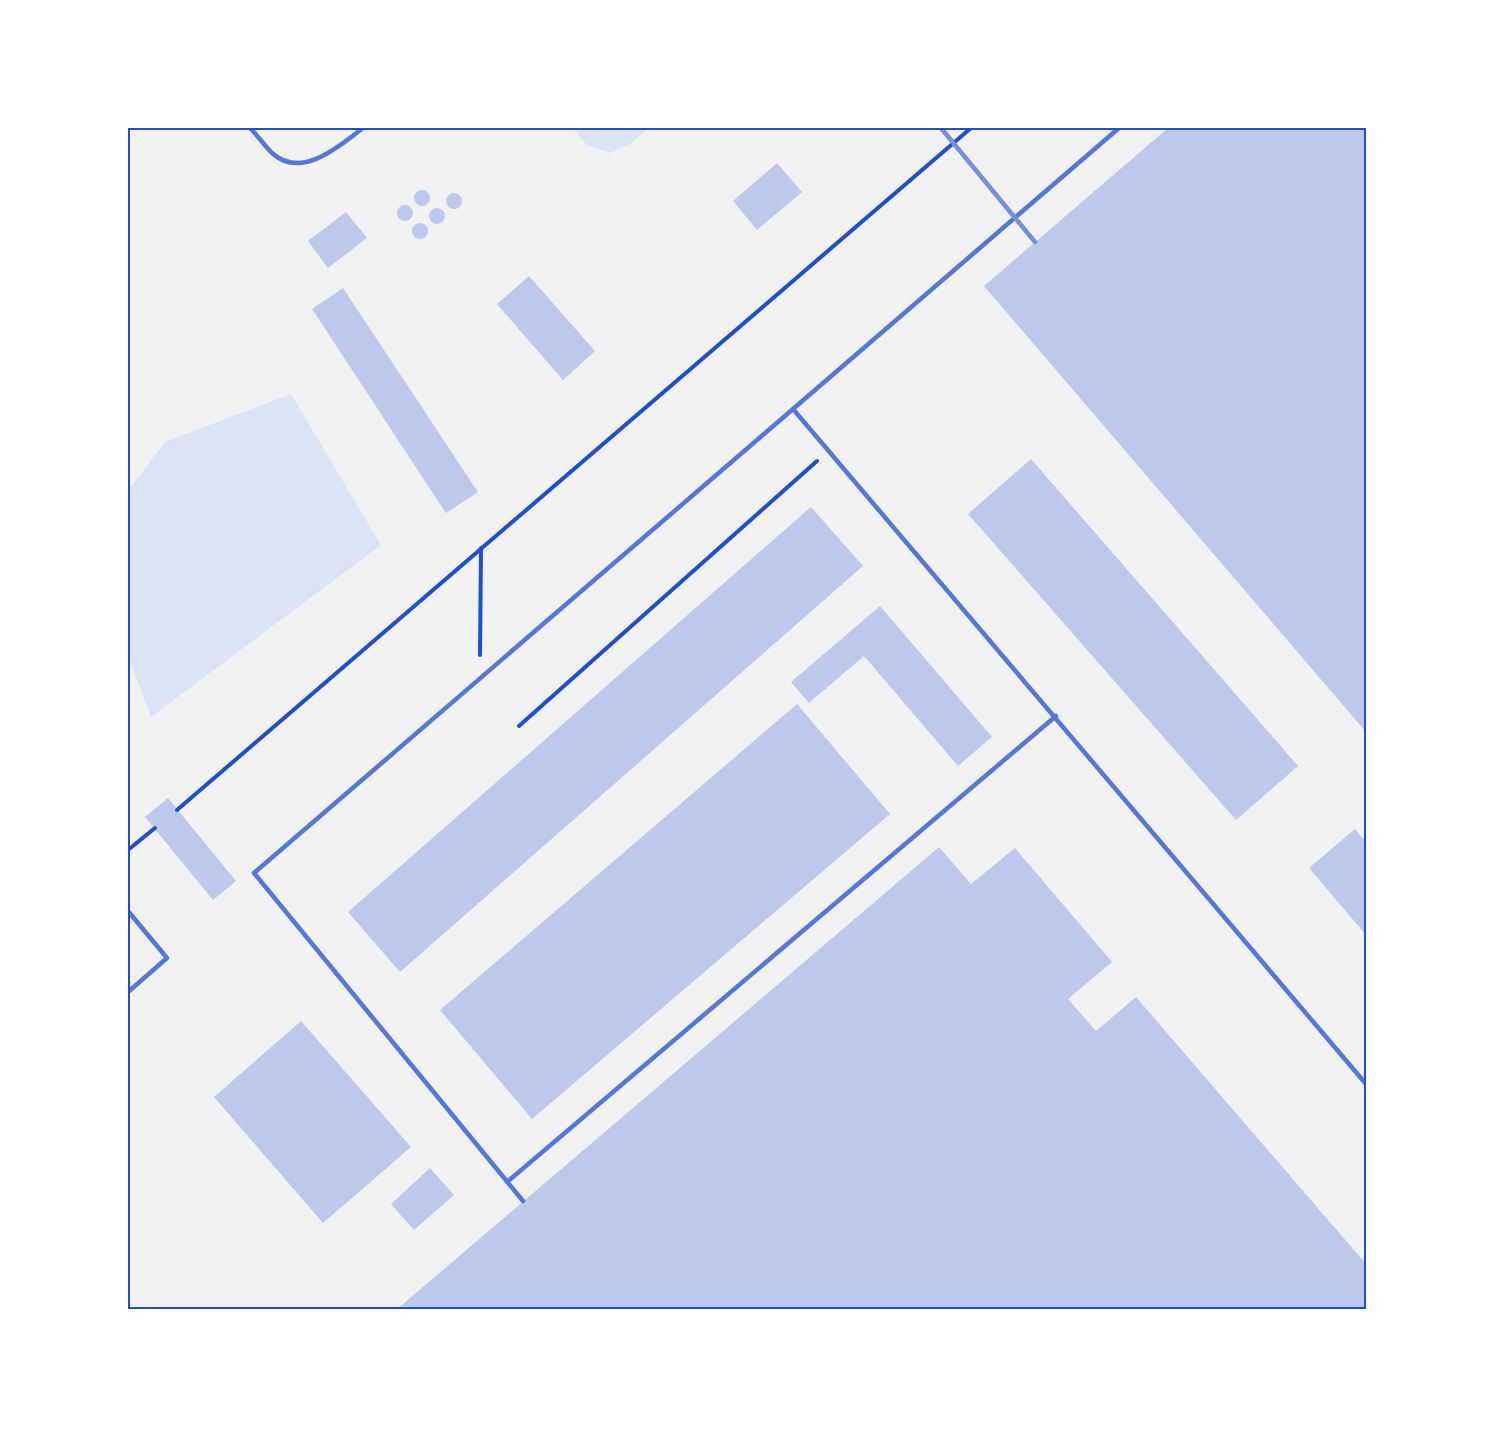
<svg xmlns="http://www.w3.org/2000/svg" width="1494" height="1437" viewBox="0 0 1494 1437" font-family="Helvetica,sans-serif">
<rect width="100%" height="100%" fill="#f2f2f2"/>
<!-- green -->
<path fill="#dbe4f7" d="M573 128H649L630 144 610 153 587 145Z
M291 394 381 545 151 717 128 655V491L165 442Z"/>
<!-- building -->
<path fill="#bdc9ec" d="M1168 128H1366V732L984 286Z
M777 163 802 192 757 230 733 201Z
M414 198a8 8 0 1 1 16 0a8 8 0 1 1-16 0Z
M446 201a8 8 0 1 1 16 0a8 8 0 1 1-16 0Z
M397 213a8 8 0 1 1 16 0a8 8 0 1 1-16 0Z
M429 216a8 8 0 1 1 16 0a8 8 0 1 1-16 0Z
M346 212 367 238 328 268 308 241Z
M412 231a8 8 0 1 1 16 0a8 8 0 1 1-16 0Z
M529 276 595 351 563 380 497 304Z
M343 288 478 492 446 513 312 309Z
M1031 459 1298 766 1236 820 968 514Z
M811 507 863 566 400 972 348 912Z
M880 606 992 737 958 766 864 656 809 703 791 682Z
M797 704 890 814 532 1119 440 1010Z
M168 798 236 881 213 900 145 817Z
M1355 829 1366 842V935L1309 868Z
M939 847 971 884 1015 848 1112 962 1068 999 1096 1031 1136 997 1366 1264V1310H396Z
M301 1021 411 1147 323 1223 214 1097Z
M430 1168 454 1195 414 1230 391 1204Z"/>
<g fill="none" stroke-linecap="round" stroke-linejoin="round">
<!-- path -->
<path stroke="#1d4ed8" stroke-width="4" d="M480 655 481 548
M519 726 817 461
M177 810 971 128
M128 850 155 828"/>
<!-- service -->
<path stroke="#5277de" stroke-width="4.5" d="M250 128C258 136 264 145 272 153 301 180 340 146 363 128
M1119 128 793 409 1366 1084
M128 911 167 958 128 992
M507 1182 1056 716
M523 1201 254 873 793 409"/>
<!-- rail -->
<path stroke="#7290e2" stroke-width="4.5" d="M941 128 1035 242"/>
</g>
<!-- border -->
<rect width="1494" height="1437" fill="none" stroke="#ffffff" stroke-width="258"/>
<rect x="129" y="129" width="1236" height="1179" fill="none" stroke="#1d4ed8" stroke-width="2"/>
</svg>
